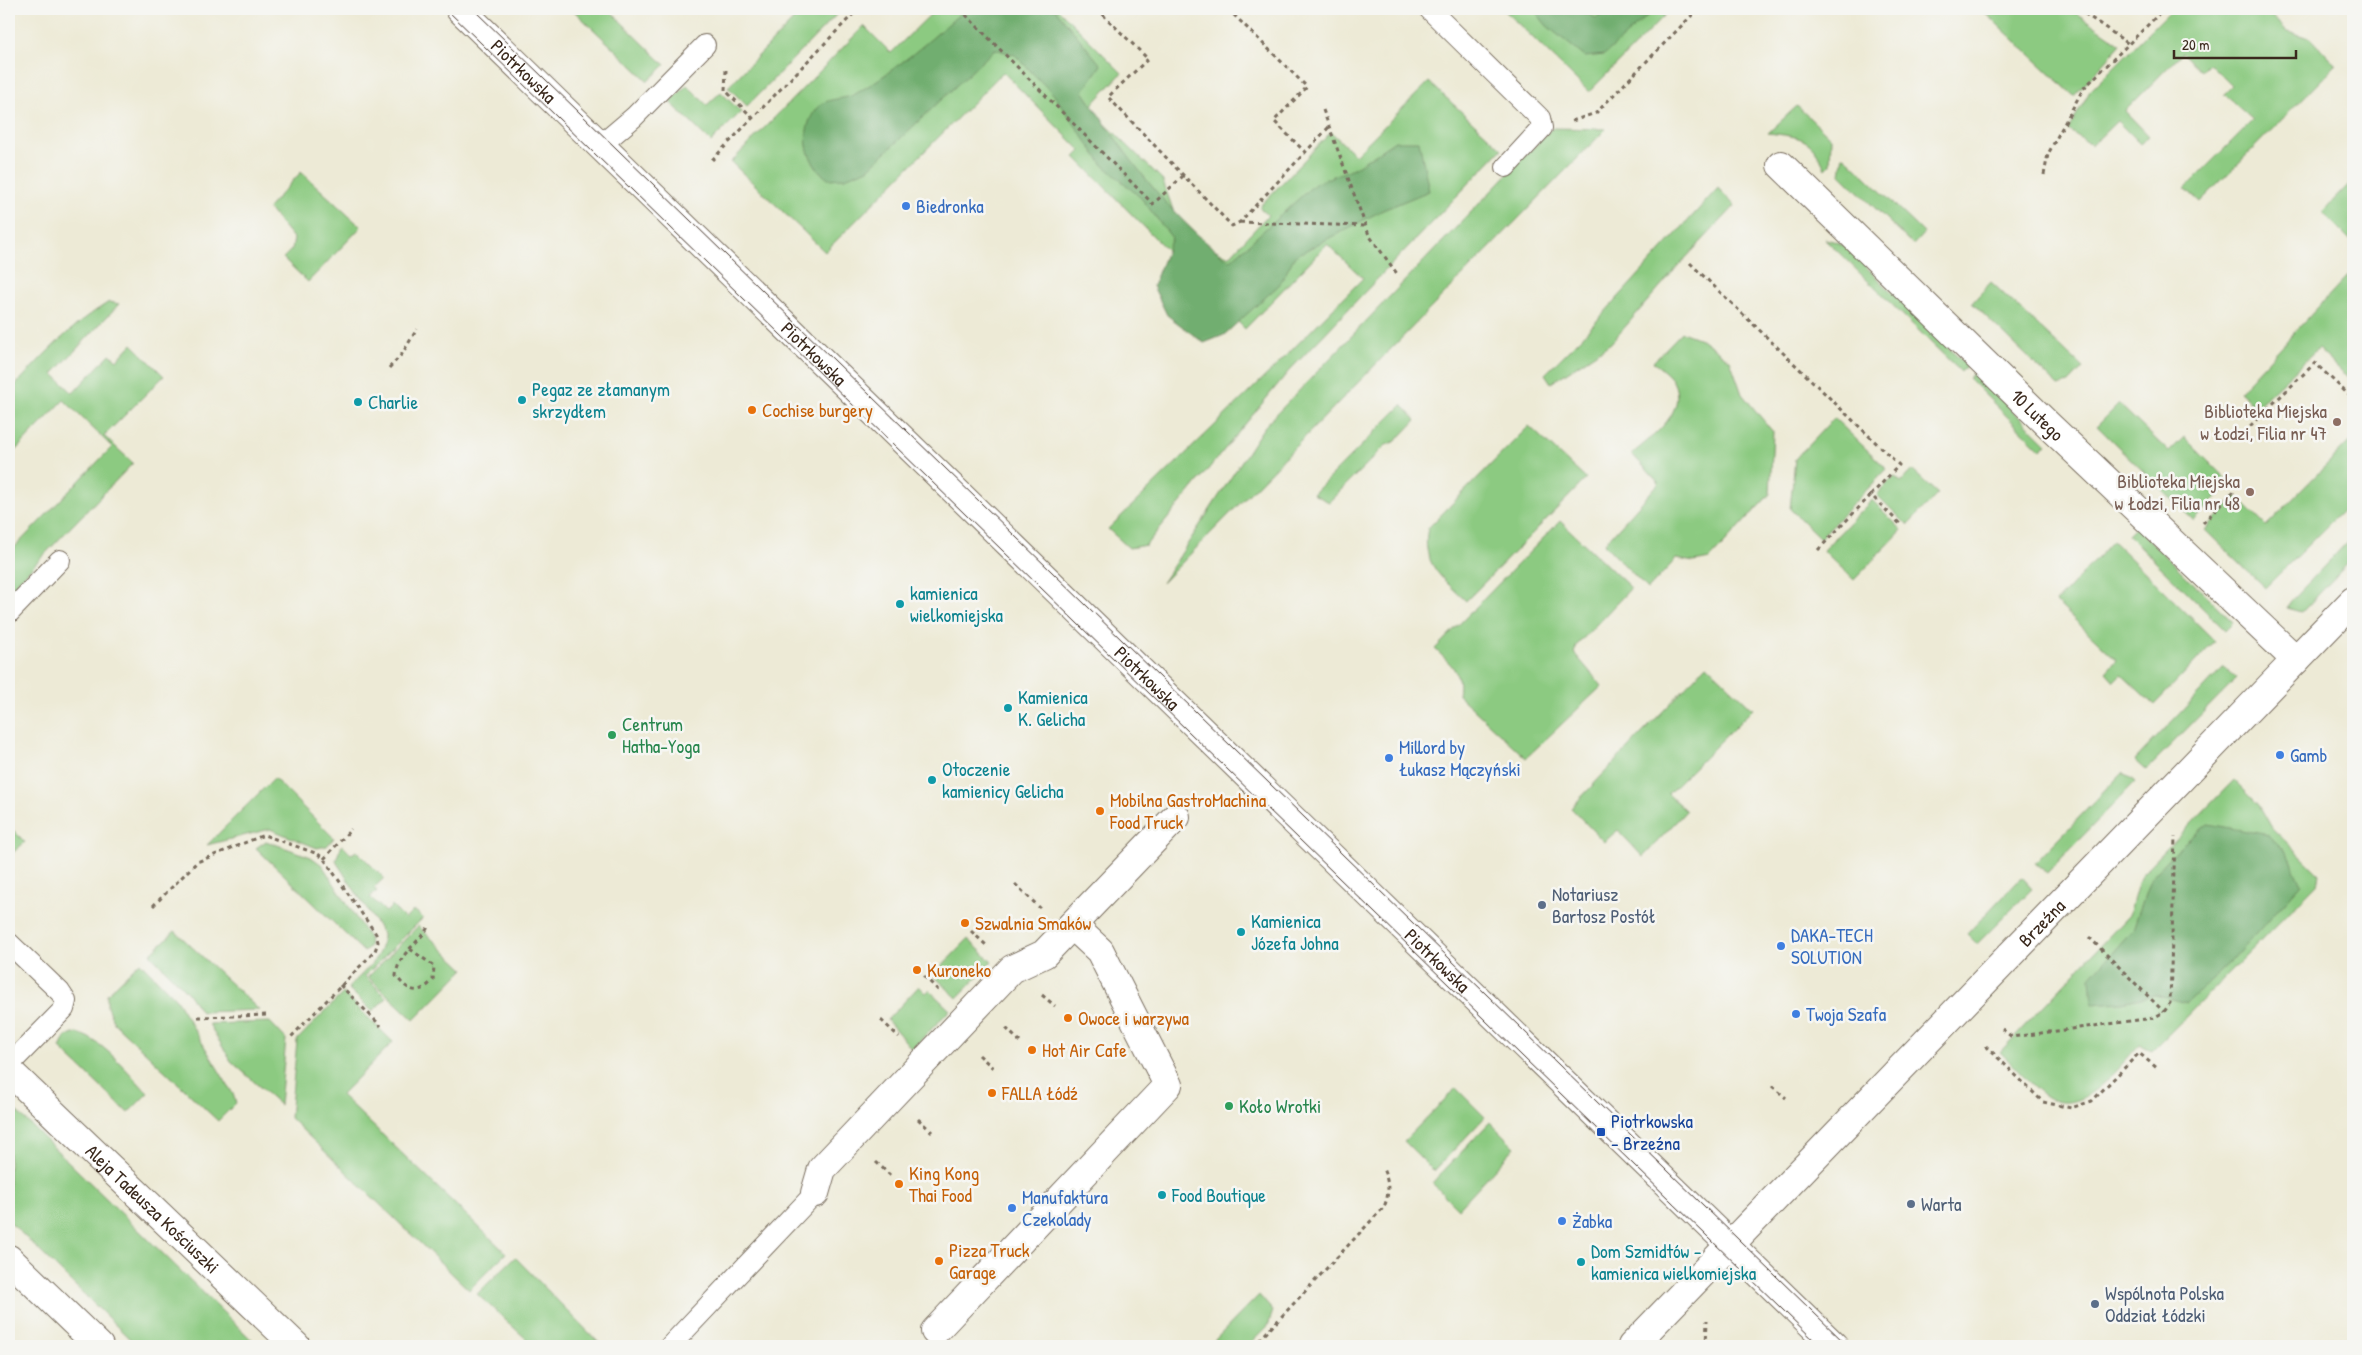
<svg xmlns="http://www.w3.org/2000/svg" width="2362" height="1355" viewBox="0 0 2362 1355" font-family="'Patrick Hand',sans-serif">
<rect width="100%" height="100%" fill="#f6f6f2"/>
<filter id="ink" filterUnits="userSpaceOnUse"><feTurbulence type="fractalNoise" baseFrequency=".02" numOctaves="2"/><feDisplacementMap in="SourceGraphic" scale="10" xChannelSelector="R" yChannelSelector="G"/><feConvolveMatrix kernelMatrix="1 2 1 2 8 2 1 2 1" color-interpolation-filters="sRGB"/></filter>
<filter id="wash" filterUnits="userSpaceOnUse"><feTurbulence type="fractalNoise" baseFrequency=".0096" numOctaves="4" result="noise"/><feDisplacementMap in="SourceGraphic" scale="20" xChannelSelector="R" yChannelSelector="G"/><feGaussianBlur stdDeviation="1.12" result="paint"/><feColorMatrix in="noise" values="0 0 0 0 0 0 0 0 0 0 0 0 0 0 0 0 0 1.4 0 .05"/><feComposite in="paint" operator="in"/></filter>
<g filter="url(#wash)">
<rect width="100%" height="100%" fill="#edead6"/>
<!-- green -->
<path fill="#8cca81" stroke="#647a50" d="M572 9H608L665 65 648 81Z
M804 9H842L747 106 728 87Z
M936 9H1058L1122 73 1089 108 1162 179 1177 221 1190 236 1229 257 1268 215 1259 207 1331 132 1355 155 1429 82 1502 149 1288 372 1146 545 1129 548 1108 529 1279 363 1363 278 1327 244 1245 329 1075 157 1081 151 1003 72 825 252 731 162 864 26 891 53Z
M1503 9H1671L1589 92Z
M1981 9H2070L2121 44 2074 96Z
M2172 9H2264L2288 32 2311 38 2336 65 2200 202 2185 188 2253 120 2224 94 2232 86 2209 63 2201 71 2182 53 2125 111 2149 136 2140 144 2117 121 2092 145 2068 130 2090 91Z
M687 85 707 105 721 92 741 112 711 142 670 102Z
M1797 106 1831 138 1830 164 1825 169C1812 137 1801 137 1768 133Z
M1552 128 1606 129 1162 583 1264 427Z
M1843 155 1924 233 1913 245 1840 174Z
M301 172 361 227 308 282 283 258 292 249 294 239 268 208Z
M2353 180V243L2322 212Z
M1718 188 1735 206 1679 265 1611 343 1551 383 1545 374 1583 336Z
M1825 239 1837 242 1846 247 1967 366 1961 372Z
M2348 275 2353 280V382L2318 349 2256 407 2239 392Z
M1991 282 2083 368 2069 383 2058 386 1972 303Z
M109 302 119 304 53 374 73 393 110 354 117 360 132 344 164 376 104 436 133 463 9 591V553L112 447 64 400 9 457V392C40 359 69 326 109 302Z
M1682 332 1703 340 1730 360 1742 394 1773 432 1770 494 1710 559 1694 562 1676 559 1648 589 1604 544 1659 483 1632 454C1652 436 1689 412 1673 381 1669 374 1660 368 1653 362Z
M1974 373 2047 444 2041 450 1968 378Z
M2119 404 2169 452 2184 437 2230 483 2194 521 2097 426Z
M1402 405 1416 420 1396 441 1386 445 1329 502 1313 494Z
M1834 418 1887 469 1820 538 1790 509 1795 459Z
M1529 426 1586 479 1466 601C1443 579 1420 563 1428 528Z
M2353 438V500L2265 588 2205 530 2236 496 2266 526Z
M1912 470 1938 494 1907 525 1877 495 1894 476 1901 482Z
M1872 500 1902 530 1854 580 1823 550Z
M1560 521 1631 588 1577 645 1574 653 1602 686 1526 758 1458 695C1462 671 1451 665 1435 649Z
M2136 527 2233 622 2225 630 2128 535Z
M2353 536V558L2302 612 2287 608 2290 602Z
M2113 541 2215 641 2154 705 2121 674 2114 681 2106 672 2117 660 2056 602Z
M1707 665 1753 709 1668 794 1686 811 1643 857 1618 830 1604 842 1571 808Z
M2224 667 2237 678 2146 770 2135 760Z
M2123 772 2135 782 2047 873 2035 863Z
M274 778 334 838 327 846 317 848 270 829 207 845Z
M2234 780 2259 805 2272 828 2319 874 2317 884 2152 1051 2140 1044C2119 1066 2082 1119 2047 1097 2032 1088 2013 1064 2000 1052L2129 915 2139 880 2142 874Z
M9 826 25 842 9 856Z
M266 841 311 857 322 865 369 938 370 946 364 952 256 848Z
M342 845 351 854 357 851 384 878 374 888 377 891 370 897 386 912 392 906 405 919 414 910 423 918 365 976 387 998 372 1011 348 988C363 972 384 957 383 934L337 863 336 859Z
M2021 877 2032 889 1977 944 1967 934Z
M418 926 464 969 414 1020 368 977Z
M175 931 259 1010 201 1012 187 992 150 954Z
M968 939 992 962 957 998 933 975Z
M140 962 176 999 233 1094 236 1103 218 1121 114 1023 107 1007V994Z
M919 986 926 993 929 990 950 1010 912 1049 887 1020Z
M343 993 393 1042 341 1095 506 1253 469 1290 290 1118 297 1040Z
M270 1022 286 1039 280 1105 231 1061 209 1024Z
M73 1033C99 1034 130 1075 148 1093L128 1113 60 1048 65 1037Z
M1456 1088 1485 1117 1434 1171 1404 1141Z
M9 1104 258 1346H137L9 1221Z
M1490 1122 1515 1147 1458 1209 1432 1183Z
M515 1257 602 1346H534L477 1294Z
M1259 1295 1273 1311 1268 1326 1248 1346H1209Z"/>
<!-- forest -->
<path fill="#71ae6f" stroke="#566c46" d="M965 9H1055L1101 65 1083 91C1124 153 1169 217 1230 261L1316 183 1354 168 1395 141H1419L1429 191 1383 210 1295 256 1280 284 1224 335 1204 343 1167 315 1153 286 1172 238 1141 198 1102 164 1054 95 1015 55 995 49 868 169 845 178 828 179C807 163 799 136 814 112 824 95 843 102 857 93 897 69 931 40 965 9Z
M1533 9H1577L1596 18 1613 9H1655L1604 55 1585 57 1547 26Z
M2208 824 2269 835 2287 853 2301 884 2232 960 2187 1003 2156 995 2122 1002 2092 1004 2090 978 2133 929 2151 877 2184 843Z"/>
</g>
<g filter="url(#ink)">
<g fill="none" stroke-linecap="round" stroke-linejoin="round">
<!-- lane casing -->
<g stroke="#796d5e" stroke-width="22">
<path id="lane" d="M1429 9 1540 118 1542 128 1506 167
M601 145 634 117 705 45
M9 613 60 560
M9 943 60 992 66 1001 64 1009 9 1065
M670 1346 815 1193"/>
</g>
<!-- street casing -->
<g stroke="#796d5e" stroke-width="30">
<g id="street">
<path id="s1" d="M1781 165 2047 424 2296 660"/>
<path d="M815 1193 822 1169 1012 969 1044 954 1176 817"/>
<path d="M935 1331 1168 1085 1100 951 1072 925"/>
</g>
</g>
<!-- secondary casing -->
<g stroke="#796d5e" stroke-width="30">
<g id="secondary">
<path id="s2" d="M460 9 1834 1346"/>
<path id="s3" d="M9 1071 296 1346"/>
<path d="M9 1259 99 1346"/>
<path id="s4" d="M1632 1346 2353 601"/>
</g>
</g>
<!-- path -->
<path stroke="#796d5e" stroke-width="3" stroke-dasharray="4 4" stroke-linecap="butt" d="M960 9 1153 204 1184 175
M1097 9 1148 59 1108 97 1232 226 1240 222 1329 127
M1228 9 1307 87 1274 121 1305 152
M2078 9 2129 44
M726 70 725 90 753 118
M1323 110 1369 235 1398 275
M1572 121 1596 113 1698 9
M712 160 858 9
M2044 175 2048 154 2083 89 2164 9
M1240 222 1366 226
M1690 263 1899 465 1871 495 1902 526
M389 368 402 354 417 329
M2250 426 2315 363 2353 399
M2203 523 2236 489
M1818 550 1871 495
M324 859 351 829
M1015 884 1040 908
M153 906 197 862 264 835 318 854 324 859 376 934 378 942 375 951 291 1037
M971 931 987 946
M2089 937 2164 1012
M410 949 434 966 433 980C419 996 408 992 396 976 398 953 417 946 428 927
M924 976 941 993
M340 985 381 1026
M1042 995 1055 1006
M198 1017 269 1015
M881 1020 899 1037
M1006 1028 1020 1042
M2002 1029 2012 1037 2153 1018 2164 1012 2170 1003 2175 837
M1986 1046 2043 1102 2071 1108 2092 1101 2139 1053 2158 1069
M979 1055 993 1068
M1772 1086 1786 1098
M918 1119 932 1132
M876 1162 890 1175
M1254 1346 1384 1207C1390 1193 1389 1180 1382 1167
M1706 1346 1707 1320"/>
<!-- lane -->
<use href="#lane" stroke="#fff" stroke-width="20"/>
<!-- street -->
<use href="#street" stroke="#fff" stroke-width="28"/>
<!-- secondary -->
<use href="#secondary" stroke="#fff" stroke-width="28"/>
<!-- tram -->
<path stroke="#3b2a1e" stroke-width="1" d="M446 9 1820 1346
M473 9 1848 1346"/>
</g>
</g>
<!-- markers -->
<g fill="#3f7fe0" stroke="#f6f6f2" stroke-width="2">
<circle cx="906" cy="206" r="5"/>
<circle cx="2280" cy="755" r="5"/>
<circle cx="1389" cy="758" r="5"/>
<circle cx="1781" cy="946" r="5"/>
<circle cx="1796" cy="1014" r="5"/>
<circle cx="1012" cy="1208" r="5"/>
<circle cx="1562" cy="1221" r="5"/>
</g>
<g fill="#0f9aa8" stroke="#f6f6f2" stroke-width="2">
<circle cx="522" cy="400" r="5"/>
<circle cx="358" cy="402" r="5"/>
<circle cx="900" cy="604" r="5"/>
<circle cx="1008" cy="708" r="5"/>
<circle cx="932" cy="780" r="5"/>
<circle cx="1241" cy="932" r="5"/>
<circle cx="1162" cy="1195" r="5"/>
<circle cx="1581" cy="1262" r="5"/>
</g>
<g fill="#e8710a" stroke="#f6f6f2" stroke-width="2">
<circle cx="752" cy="410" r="5"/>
<circle cx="1100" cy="811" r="5"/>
<circle cx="965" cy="923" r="5"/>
<circle cx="917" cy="970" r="5"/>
<circle cx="1068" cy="1018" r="5"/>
<circle cx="1032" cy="1050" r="5"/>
<circle cx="992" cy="1093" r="5"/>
<circle cx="899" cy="1184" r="5"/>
<circle cx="939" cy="1261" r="5"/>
</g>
<g fill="#8d6e63" stroke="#f6f6f2" stroke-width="2">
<circle cx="2337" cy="422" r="5"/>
<circle cx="2250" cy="492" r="5"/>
</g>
<g fill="#2e9e5b" stroke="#f6f6f2" stroke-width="2">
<circle cx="612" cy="735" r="5"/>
<circle cx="1229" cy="1106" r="5"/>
</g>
<g fill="#5c6f8a" stroke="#f6f6f2" stroke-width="2">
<circle cx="1542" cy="905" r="5"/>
<circle cx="1911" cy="1204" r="5"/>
<circle cx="2095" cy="1304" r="5"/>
</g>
<rect fill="#1a4fb4" stroke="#f6f6f2" stroke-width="2" x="1596" y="1127" width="10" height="10" rx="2.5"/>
<g text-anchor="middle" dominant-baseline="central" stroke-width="5" stroke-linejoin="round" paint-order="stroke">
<!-- street labels -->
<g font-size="19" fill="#3b2a1e" stroke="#f6f6f2">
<text stroke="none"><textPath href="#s2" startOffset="89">Piotrkowska</textPath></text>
<text stroke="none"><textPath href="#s2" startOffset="494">Piotrkowska</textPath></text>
<text stroke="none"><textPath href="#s1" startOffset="358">10 Lutego</textPath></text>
<text stroke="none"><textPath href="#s2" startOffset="959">Piotrkowska</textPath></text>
<text stroke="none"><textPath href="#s4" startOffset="589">Brzeźna</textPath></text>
<text stroke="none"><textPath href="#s2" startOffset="1364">Piotrkowska</textPath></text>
<text stroke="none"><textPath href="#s3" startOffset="199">Aleja Tadeusza Kościuszki</textPath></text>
</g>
<!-- shop labels -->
<g font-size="19" fill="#366cbe" stroke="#f6f6f2" text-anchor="start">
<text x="916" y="206">Biedronka</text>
<text x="1399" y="747">Millord by<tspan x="1399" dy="22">Łukasz Mączyński</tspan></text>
<text x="2290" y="755">Gamb</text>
<text x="1791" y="935">DAKA-TECH<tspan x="1791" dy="22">SOLUTION</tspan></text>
<text x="1806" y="1014">Twoja Szafa</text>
<text x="1022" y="1197">Manufaktura<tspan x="1022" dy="22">Czekolady</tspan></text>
<text x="1572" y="1221">Żabka</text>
</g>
<!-- culture labels -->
<g font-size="19" fill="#0d838f" stroke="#f6f6f2" text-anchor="start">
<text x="532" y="389">Pegaz ze złamanym<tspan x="532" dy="22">skrzydłem</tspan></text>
<text x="368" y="402">Charlie</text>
<text x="910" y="593">kamienica<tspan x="910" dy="22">wielkomiejska</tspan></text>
<text x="1018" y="697">Kamienica<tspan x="1018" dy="22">K. Gelicha</tspan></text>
<text x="942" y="769">Otoczenie<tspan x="942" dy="22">kamienicy Gelicha</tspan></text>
<text x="1251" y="921">Kamienica<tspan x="1251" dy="22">Józefa Johna</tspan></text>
<text x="1172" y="1195">Food Boutique</text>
<text x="1591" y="1251">Dom Szmidtów -<tspan x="1591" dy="22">kamienica wielkomiejska</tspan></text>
</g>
<!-- food labels -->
<g font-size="19" fill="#c56008" stroke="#f6f6f2" text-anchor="start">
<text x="762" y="410">Cochise burgery</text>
<text x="1110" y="800">Mobilna GastroMachina<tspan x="1110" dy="22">Food Truck</tspan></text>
<text x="975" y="923">Szwalnia Smaków</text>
<text x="927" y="970">Kuroneko</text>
<text x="1078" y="1018">Owoce i warzywa</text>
<text x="1042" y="1050">Hot Air Cafe</text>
<text x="1002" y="1093">FALLA Łódź</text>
<text x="909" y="1173">King Kong<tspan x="909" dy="22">Thai Food</tspan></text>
<text x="949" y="1250">Pizza Truck<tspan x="949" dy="22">Garage</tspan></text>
</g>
<!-- education labels -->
<g font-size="19" fill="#785e54" stroke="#f6f6f2" text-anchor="end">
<text x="2327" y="411">Biblioteka Miejska<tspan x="2327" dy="22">w Łodzi, Filia nr 47</tspan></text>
<text x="2240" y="481">Biblioteka Miejska<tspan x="2240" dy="22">w Łodzi, Filia nr 48</tspan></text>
</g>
<!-- leisure labels -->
<g font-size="19" fill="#27864d" stroke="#f6f6f2" text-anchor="start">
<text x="622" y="724">Centrum<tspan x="622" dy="22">Hatha-Yoga</tspan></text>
<text x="1239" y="1106">Koło Wrotki</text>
</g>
<!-- service labels -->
<g font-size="19" fill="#4e5e75" stroke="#f6f6f2" text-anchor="start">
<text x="1552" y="894">Notariusz<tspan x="1552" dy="22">Bartosz Postół</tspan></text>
<text x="1921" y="1204">Warta</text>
<text x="2105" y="1293">Wspólnota Polska<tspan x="2105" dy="22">Oddział Łódzki</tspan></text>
</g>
<!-- transit labels -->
<g font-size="19" fill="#164399" stroke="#f6f6f2" text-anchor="start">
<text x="1611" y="1121">Piotrkowska<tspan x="1611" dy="22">- Brzeźna</tspan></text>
</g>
</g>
<!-- margin -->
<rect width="2362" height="1355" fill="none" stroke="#f6f6f2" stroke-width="30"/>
<!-- scale -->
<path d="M2174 50v8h122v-8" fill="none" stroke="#3b2a1e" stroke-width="2.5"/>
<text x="2182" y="50" font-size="15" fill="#3b2a1e" stroke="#f6f6f2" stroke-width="4" paint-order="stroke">20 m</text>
</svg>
